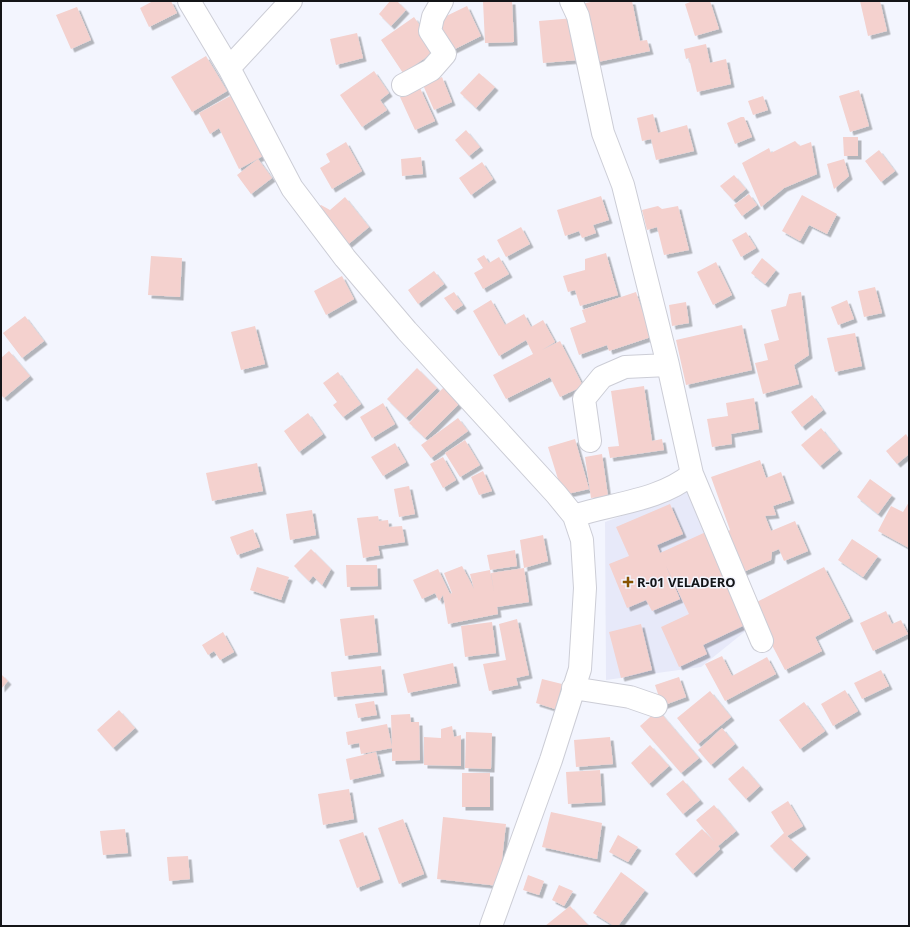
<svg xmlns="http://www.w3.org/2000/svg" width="910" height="927" viewBox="0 0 910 927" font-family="'Noto Sans',sans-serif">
<defs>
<filter id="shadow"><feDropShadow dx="3.5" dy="3.5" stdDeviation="0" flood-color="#0004"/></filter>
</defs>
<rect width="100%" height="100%" fill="#f3f5fe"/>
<!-- built -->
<path fill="#e7e9f9" d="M695 489 753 625 701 667 606 680 605 522Z"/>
<!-- building -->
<path fill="#f4d1ce" filter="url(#shadow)" d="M153 1H171L177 13 149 27 140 8Z
M390 1H397L406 10 391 26 379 14Z
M483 1H512L514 42 485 43Z
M596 1H632L640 41 647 40 650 51 593 63 581 4Z
M693 1H710L719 29 695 36 685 4Z
M860 1H880L887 31 868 36Z
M467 6 481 36 453 50 438 20Z
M77 7 91 40 71 49 56 15Z
M414 17 437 50 403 73 381 40Z
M574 18 578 60 543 63 539 21Z
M357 33 363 58 336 65 330 39Z
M706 44 710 63 726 59 731 84 697 92 689 58 686 59 684 49Z
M206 56 227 91 192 112 171 77Z
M374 71 389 93 380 100 387 110 362 127 340 95Z
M479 73 495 87 476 108 460 93Z
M442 77 452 102 434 110 423 85Z
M420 88 435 121 415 130 400 97Z
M859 90 869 126 850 132 839 96Z
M232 95 263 156 239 169 219 128 210 134 199 113Z
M763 96 768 110 753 115 748 101Z
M653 114 658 133 687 125 694 151 656 160 651 139 642 141 637 118Z
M741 117H744L752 137 735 144 727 123Z
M466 130 480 147 469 156 455 140Z
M843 137H858V156H844Z
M795 141 800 146 811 142 817 174 784 188 761 207 742 163 769 148 771 153Z
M346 142 362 171 332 189 320 168 330 162 326 154Z
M879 150 895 171 881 182 865 161Z
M421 157 423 174 402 176 401 159Z
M258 159 272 178 251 194 237 175Z
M844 159 849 176 834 189 827 164Z
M482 162 493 179 471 195 459 178Z
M734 175 746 189 733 200 720 186Z
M749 194 757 205 742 216 734 205Z
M802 195 837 214 827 234 809 225 800 241 782 231Z
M601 196 609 220 593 225 596 233 582 238 579 231 565 236 557 210Z
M345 197 369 227 345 247 314 210 321 205 330 210Z
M658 206 662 209 678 206 689 250 664 255 657 227 647 230 642 210Z
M521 227 530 244 506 257 497 240Z
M746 232 756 248 741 257 732 240Z
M606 253 618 295 580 306 575 290 568 292 563 276 585 270V259Z
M484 255 489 263 499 257 509 274 483 289 474 273 483 268 477 259Z
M151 256 182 258 180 297 148 295Z
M762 258 776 270 765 284 751 273Z
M716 262 732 295 713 305 697 272Z
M434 271 444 284 418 304 408 290Z
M342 276 354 299 326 315 314 291Z
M875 287 882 313 864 317 858 291Z
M454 292 463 305 454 311 444 298Z
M636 292 651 337 609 351 607 345 579 355 570 328 586 322 582 310Z
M801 292 809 355 794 365 799 384 763 394 755 363 768 360 764 344 779 340 771 310 786 306 789 294Z
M491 300 505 325 524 314 531 327 543 320 555 342 542 350 560 341 583 386 560 397 550 377 506 399 493 375 533 354 526 340 499 356 473 311Z
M847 300 854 319 838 325 831 307Z
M686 302 689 323 672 326 669 305Z
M25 316 44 341 22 358 3 333Z
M742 325 752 370 686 385 676 340Z
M255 326 265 364 241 370 231 332Z
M855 333 862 366 835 372 827 338Z
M9 351 30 376 4 398 1 395V358Z
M417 368 437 388 406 418 387 399Z
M338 372 361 404 343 417 333 405 337 402 323 383Z
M446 385 462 401 425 438 409 423Z
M644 386 652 441 662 439 664 450 610 458 608 447 619 446 611 391Z
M812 395 823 410 802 427 791 412Z
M754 398 759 429 731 434 732 444 712 447 707 419 728 416 726 403Z
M383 403 395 424 372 438 360 417Z
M308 413 323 434 299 452 284 431Z
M458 418 468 431 431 458 421 445Z
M821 428 839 450 820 466 801 445Z
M906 434 909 439V454L897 464 886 451Z
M575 439 589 489 563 495 548 447Z
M465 440 480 465 460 477 445 453Z
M395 443 406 462 383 476 371 457Z
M602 454 608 496 591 498 585 457Z
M443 457 456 480 443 488 430 464Z
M760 460 766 478 781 472 791 500 773 506 776 515 765 516 771 531 795 521 808 551 784 561 779 549 772 552 771 560 741 573 723 534 730 530 711 477Z
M257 463 263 491 212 501 206 473Z
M483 471 492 491 479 495 471 477Z
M870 479 892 495 878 514 857 497Z
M409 486 415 514 399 517 394 489Z
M909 502V548L878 531 891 506 903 512Z
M670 504 683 534 657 545 660 553 708 531 749 623 703 645 707 654 679 667 661 627 689 614 666 566 680 599 652 611 646 600 627 608 609 564 629 556 616 527Z
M312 510 316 535 290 540 286 514Z
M378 516 379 521 388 520 389 527 402 526 405 542 378 546 380 555 363 558 357 518Z
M253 529 260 547 237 555 230 537Z
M543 535 548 561 524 568 529 602 497 607 498 614 448 624 443 595 439 601 435 593 422 599 413 580 438 569 450 594 452 593 444 573 462 566 474 589 470 574 490 570 494 591 491 573 524 568 520 540Z
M852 539 878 556 863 577 838 560Z
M311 549 331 569 322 585 313 576 309 581 294 566Z
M515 550 517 566 490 570 487 555Z
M346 565H377L378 586 347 587Z
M257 567 289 577 281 600 250 590Z
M824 567 850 618 815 637 822 651 785 670 751 605Z
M886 611 892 624 901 620 908 634 873 651 860 623Z
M374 615 378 652 345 656 340 619Z
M517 619 529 675 516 678 518 685 489 691 483 664 506 660 499 624Z
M492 622 496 653 465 657 461 626Z
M641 624 652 670 621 678 609 632Z
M223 632 234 652 220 660 214 651 208 655 202 645Z
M722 656 732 676 767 657 776 674 725 701 705 664Z
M453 663 457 683 408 693 403 674Z
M381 666 384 692 334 697 331 672Z
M881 670 889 686 862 699 854 683Z
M1 674 8 681 1 689Z
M679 677 686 697 662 706 655 685Z
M542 679 562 684 555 709 536 703Z
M845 690 858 711 833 726 821 704Z
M710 691 731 717 698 744 677 718Z
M374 701 377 715 358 718 355 704Z
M804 702 825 731 800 749 779 720Z
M119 710 135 728 113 748 97 730Z
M658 710 699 758 681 773 640 726Z
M410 714 411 722H419L420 760 392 761V748L361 754 359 743 348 745 346 732 387 724 392 747 391 715Z
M452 726 454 737 461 735V766L424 765V737L441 738V729Z
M722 728 735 744 711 765 698 750Z
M466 732 492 733 491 769 465 768Z
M610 737 613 764 576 767 574 740Z
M650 745 669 766 649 784 631 763Z
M376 752 381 773 350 780 346 759Z
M743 766 760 786 746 799 728 779Z
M600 770 602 802 568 804 566 772Z
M462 773H490V807H462Z
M683 780 700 800 683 814 666 794Z
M349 789 354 819 323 825 318 794Z
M788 801 803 826 787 836 807 855 793 869 770 846 784 833 771 812Z
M714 805 736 831 718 846 720 849 693 874 675 854 702 829 715 842 696 820Z
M551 812 602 823 597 859 542 847Z
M443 817 506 824 499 886 437 879Z
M403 819 424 874 399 884 378 828Z
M125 829 128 853 103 855 100 831Z
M363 832 380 879 357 888 339 840Z
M618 835 638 847 628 862 609 852Z
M188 856 190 879 169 881 167 857Z
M621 872 645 890 618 926H614L593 913Z
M528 875 544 881 539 895 523 890Z
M559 885 573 891 564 906 552 900Z
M570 906 589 926H545Z"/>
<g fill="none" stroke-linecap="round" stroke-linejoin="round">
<!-- minor casing -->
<g stroke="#cccdd6" stroke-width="24">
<path id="minor" d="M189 1 229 68 292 188 345 258 407 331 556 494 574 516 582 540 585 588 580 669 551 760 491 926
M571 1 578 16 603 133 623 185 668 365 692 474 762 641
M229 68 291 1
M403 85 431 70 445 54 430 31 433 17 442 1
M590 441 584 399 602 377 625 367 668 365
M574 516C613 503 659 501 692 474
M573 688 630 697 656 706"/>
</g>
<!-- minor -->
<use href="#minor" stroke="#fff" stroke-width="22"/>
</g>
<!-- markers -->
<path fill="#885300" stroke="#f3f5fe" stroke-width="1.5" d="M626 576h4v4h4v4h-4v4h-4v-4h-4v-4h4z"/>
<g text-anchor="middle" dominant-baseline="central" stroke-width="3" stroke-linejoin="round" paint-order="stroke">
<!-- poi labels -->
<g font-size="13" font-weight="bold" fill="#141518" stroke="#f3f5fe" text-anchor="start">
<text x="637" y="582">R-01 VELADERO</text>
</g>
</g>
<!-- border -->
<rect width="910" height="927" fill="none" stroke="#141518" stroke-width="4"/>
</svg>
